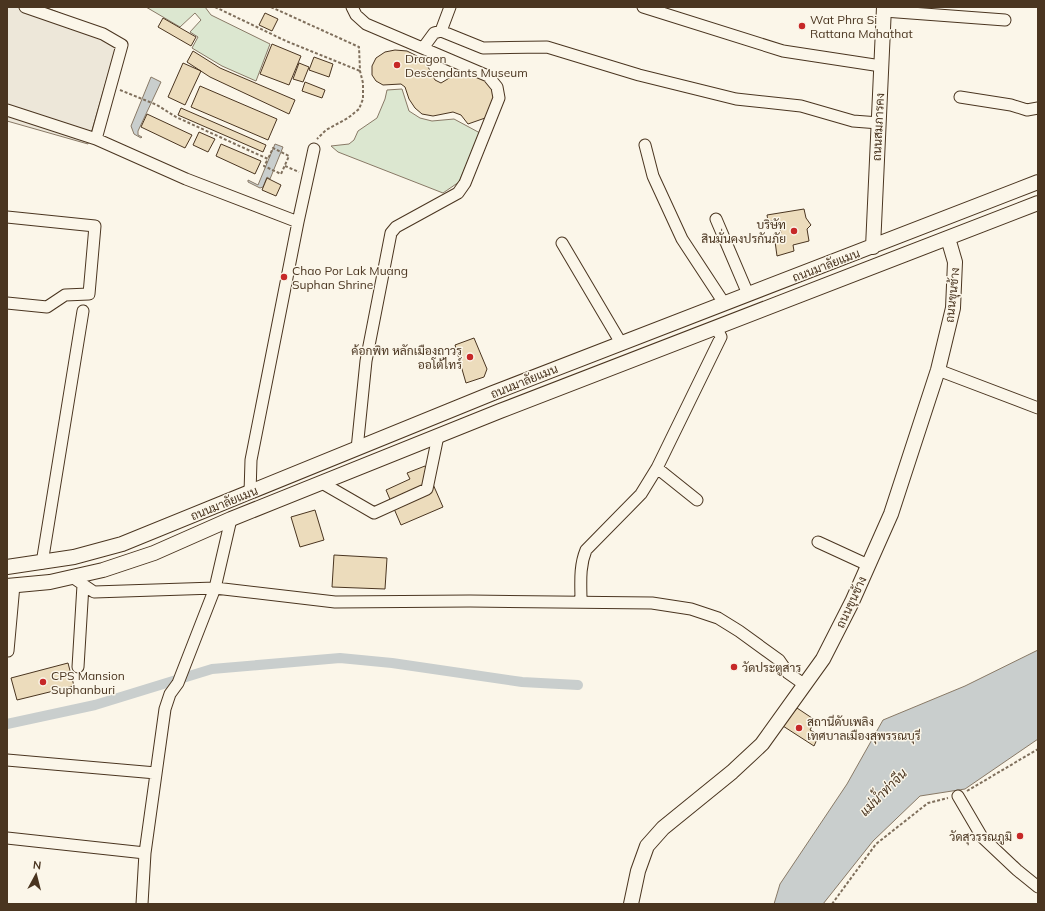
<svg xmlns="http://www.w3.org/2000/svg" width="1045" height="911" viewBox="0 0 1045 911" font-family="Mulish,Sarabun,sans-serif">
<rect width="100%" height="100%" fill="#fbf6e9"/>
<!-- green -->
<path fill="#dce7d0" stroke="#887966" d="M146 7H205L211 15 270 44 256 81 222 66 192 48 198 37 190 32 201 20 195 13 180 27Z
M402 89 409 111 420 118 432 121 454 119 480 133 459 182 443 193 338 152 331 146 349 144 354 140 358 131 377 118 385 99 387 90Z"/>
<!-- parking -->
<path fill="#ede7d9" stroke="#887966" d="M7 7H45L119 37 88 144 7 121Z"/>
<!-- water -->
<path fill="#c9cecd" stroke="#887966" d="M151 77 161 82 138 131V135L142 137 141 138 134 134 131 126Z
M275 144 283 147 270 179 267 177 263 187 260 188 248 182V180L258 185Z
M1038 650V739L965 789 920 796 873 841 823 904H774L780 884 847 784 883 720 965 686Z"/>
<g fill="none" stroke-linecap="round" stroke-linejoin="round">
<!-- canal -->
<path stroke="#c9cecd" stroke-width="10" d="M7 724 95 705 212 669 340 658 392 663 522 682 578 685"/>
</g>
<!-- building -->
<path fill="#ecdcbc" stroke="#4a3520" d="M265 13 278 19 272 31 259 25Z
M163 18 196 37 191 46 158 27Z
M272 44 301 56 289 85 260 74Z
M395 50 407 51 417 56 426 63 435 80 441 83 456 74 460 66 486 77 494 88 495 98 488 117 468 124 461 115 453 112 433 116 422 114 415 108 409 99 405 87 401 84 383 85 376 81 372 75V66L376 58 385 52Z
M193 51 220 68 295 100 289 114 210 77 187 62Z
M314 57 333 64 329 77 309 70Z
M183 63 201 71 185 105 168 97Z
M299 63 309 67 303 82 293 79Z
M305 82 325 90 322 98 302 91Z
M200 86 277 119 268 140 191 107Z
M181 108 266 145 263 152 178 115Z
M147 114 192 135 185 148 141 127Z
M199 132 215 139 208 152 193 145Z
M221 144 261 161 255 174 216 156Z
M267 178 281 185 276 196 262 190Z
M804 209 806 218 811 225 807 229 809 241 793 245 794 251 777 256 774 234 781 233 778 221H768L767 215Z
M474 338 487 369 484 377 466 383 455 345Z
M425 466 443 507 401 525 386 490 410 479 407 473Z
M315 510 324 540 300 547 291 517Z
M334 555 387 558 385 589 332 587Z
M68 663 74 686 17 700 11 678Z
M797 708 815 720 810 730 819 735 814 746 783 726Z"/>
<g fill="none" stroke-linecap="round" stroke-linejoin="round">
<!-- minor casing -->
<g stroke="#4a3520" stroke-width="13">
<path id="minor" d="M25 7 103 34 122 45 96 139
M352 7 356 15 366 24 488 76 497 87 499 98 465 183 458 193 396 227 391 233 366 361 357 449
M643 7 783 51 881 66
M884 11 1005 20
M441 31 450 7
M423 48 434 33 441 31 483 48 547 47 639 75 736 99 801 106 853 121 879 123
M960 97 1011 105 1027 110 1038 108
M7 110 96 139 186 179 298 222
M645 145 653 176 682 239 724 303
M7 217 95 226 89 294 65 295 47 307 7 303
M716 219 748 294
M562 243 621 343
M938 370 1038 408
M657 468 697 500
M322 483 374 513 427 489 438 436
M250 493 251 460 298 222 314 149
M818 542 868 565
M42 563 83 311
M72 577 94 592 215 588 335 602 470 601 652 603 691 609 718 618 739 631 779 660 788 673 805 685
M581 602C581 584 579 567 586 550L641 494 657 468 721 337 716 327
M8 651 14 585
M78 667 83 585
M7 760 156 773
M958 796 982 837 1017 870 1038 887
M7 838 145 853
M142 904 145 853 165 709 170 694 178 683 215 588 231 519"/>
</g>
<!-- major casing -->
<g stroke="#4a3520" stroke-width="16">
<path id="major" d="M873 247 884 7
M7 567 74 557 122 544 493 393 1038 182
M7 586 50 582 72 577 103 570 154 553 231 519 500 411 1038 203
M631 904 638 871 647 846 663 828 732 772 762 744 823 659 852 602 891 514 938 370 953 308 955 262 948 238"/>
</g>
<!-- path -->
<path stroke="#7f6f5c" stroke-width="2" stroke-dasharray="3 2" stroke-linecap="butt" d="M215 7 286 41 360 71
M271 7 359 47 360 71 363 83V99L359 109 348 118 326 130 317 139
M120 90 157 105 176 117 268 159 273 148 289 156 281 174 264 166 268 159
M285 166 299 172
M967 791 1038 749
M832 904 876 844 928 803 948 798"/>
<!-- minor -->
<use href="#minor" stroke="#fbf6e9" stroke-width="11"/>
<!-- major -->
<use href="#major" stroke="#fbf6e9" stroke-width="14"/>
</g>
<!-- markers -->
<g fill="#c62828" stroke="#fbf6e9" stroke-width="1.5">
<circle cx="802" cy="26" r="4"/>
<circle cx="397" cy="65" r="4"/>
<circle cx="794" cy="231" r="4"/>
<circle cx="284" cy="277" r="4"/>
<circle cx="470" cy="357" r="4"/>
<circle cx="734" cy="667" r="4"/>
<circle cx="43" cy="682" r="4"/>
<circle cx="799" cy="728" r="4"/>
<circle cx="1020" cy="836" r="4"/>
</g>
<g text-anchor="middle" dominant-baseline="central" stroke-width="3" stroke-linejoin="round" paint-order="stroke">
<!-- poi labels -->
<g font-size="12" fill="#4a3520" stroke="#fbf6e9" text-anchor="start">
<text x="810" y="19">Wat Phra Si<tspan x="810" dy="14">Rattana Mahathat</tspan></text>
<text x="405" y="58">Dragon<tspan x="405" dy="14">Descendants Museum</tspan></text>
<text x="786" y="224" text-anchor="end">บริษัท<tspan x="786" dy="14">สินมั่นคงปรกันภัย</tspan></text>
<text x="292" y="270">Chao Por Lak Muang<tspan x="292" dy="14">Suphan Shrine</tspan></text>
<text x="462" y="350" text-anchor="end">ค้อกพิท หลักเมืองถาวร<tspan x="462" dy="14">ออโต้ไทร์</tspan></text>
<text x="742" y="667">วัดประตูสาร</text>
<text x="51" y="675">CPS Mansion<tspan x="51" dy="14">Suphanburi</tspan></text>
<text x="807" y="721">สถานีดับเพลิง<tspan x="807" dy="14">เทศบาลเมืองสุพรรณบุรี</tspan></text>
<text x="1012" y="836" text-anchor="end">วัดสุวรรณภูมิ</text>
</g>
<!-- street labels -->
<g font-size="12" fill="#4a3520" stroke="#fbf6e9">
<text transform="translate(878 127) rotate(-87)">ถนนสมภารคง</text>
<text transform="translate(826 265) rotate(-21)">ถนนมาลัยแมน</text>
<text transform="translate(952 295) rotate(-84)">ถนนขุนช้าง</text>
<text transform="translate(524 381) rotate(-22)">ถนนมาลัยแมน</text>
<text transform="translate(224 503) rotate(-22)">ถนนมาลัยแมน</text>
<text transform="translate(851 602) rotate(-65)">ถนนขุนช้าง</text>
</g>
<!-- water labels -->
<g font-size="13" font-style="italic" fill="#4a3520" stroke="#fbf6e9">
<text transform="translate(883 792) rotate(-45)">แม่น้ำท่าจีน</text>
</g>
</g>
<!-- border -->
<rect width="1045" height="911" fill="none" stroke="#4a3520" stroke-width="16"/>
<!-- north arrow -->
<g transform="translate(36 875) rotate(7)" stroke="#fbf6e9" stroke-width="3" paint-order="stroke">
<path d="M0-3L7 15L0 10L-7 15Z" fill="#4a3520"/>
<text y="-6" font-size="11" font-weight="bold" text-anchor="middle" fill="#4a3520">N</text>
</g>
</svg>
